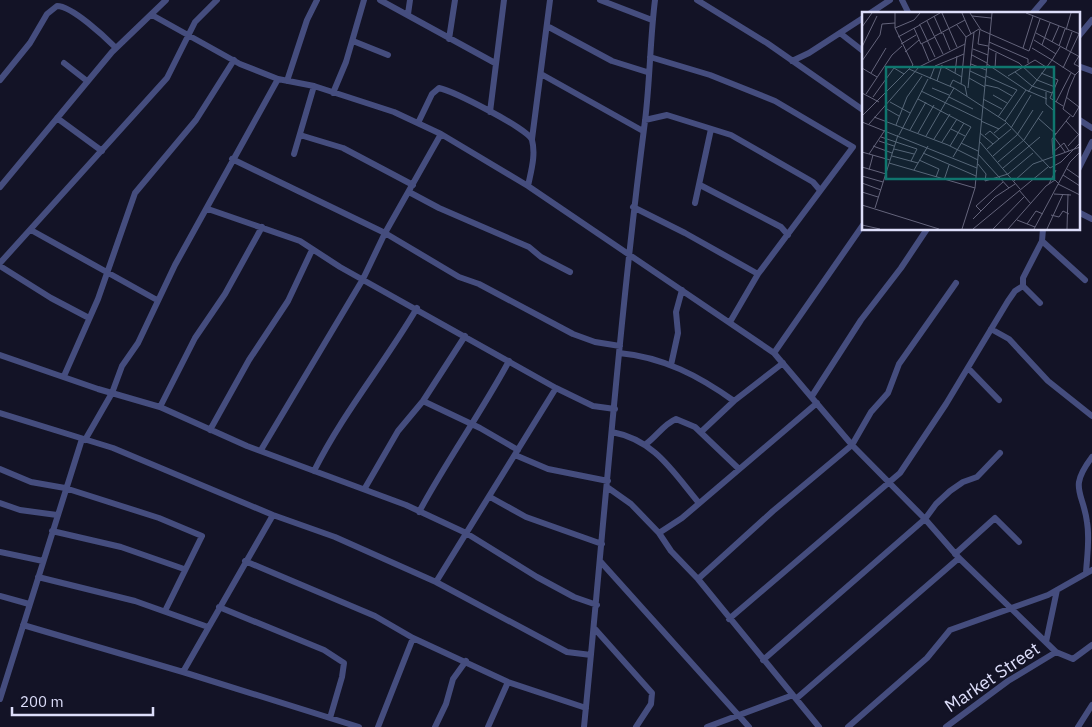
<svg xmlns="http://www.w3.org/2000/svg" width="1092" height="727" viewBox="0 0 1092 727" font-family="'IBM Plex Sans',sans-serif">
<rect width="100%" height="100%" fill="#131326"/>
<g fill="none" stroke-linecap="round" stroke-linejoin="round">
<!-- minor -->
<path stroke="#454d7e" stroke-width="6" d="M380 0 495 63
M600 0 652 20
M697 0 767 43 863 110
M902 0 909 14
M408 14 410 0
M869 14 890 0
M1032 14 1044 0
M152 15 240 64 278 79 314 86 394 112 441 134 528 186 774 353 852 445 925 519 959 558 1056 652 1073 659 1092 645
M547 26 612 61 647 72
M840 33 863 51
M1078 37 1092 20
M449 39 455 0
M353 41 388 55
M650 57 710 75 775 101 853 147 758 274 730 322
M792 61 809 53 863 18
M64 63 87 81
M1078 66 1092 71
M541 74 643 131
M0 80 30 43 47 14 57 6C72 6 105 37 116 48
M287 81 307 20 317 0
M333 93 346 62 364 0
M490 112 504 0
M57 118 102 151
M1078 119 1092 128
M645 120 667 115 731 135 813 182 819 189
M418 123 432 94 439 88C453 91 529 129 532 140 536 155 531 171 528 186
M300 135 343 148 413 185
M532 139 550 0
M294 154 314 86
M232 159 385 233 459 277 479 284 573 334 595 342 620 346
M1078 170 1092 142
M700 185 781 227 788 235
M0 187 112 52 166 0
M409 192 439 208 529 247 541 257 570 272
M695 203 711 129
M633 207 685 233 758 274
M208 209 300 241 340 267 556 388 436 582
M1078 212 1092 219
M1043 229 1042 241 1085 280
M31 230 157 300
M0 263 167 78 195 22 217 0
M0 266 51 298 89 318
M1040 303 1023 286V278L1042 241
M991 329 1009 339 1048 381 1092 416
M619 353C663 357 699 376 734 401
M774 353 863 225
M0 355 98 389 160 407 247 446 406 505 466 533 537 577 574 597 597 605
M671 365 678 333 676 312 682 290
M968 368 999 400
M64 376 98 299 135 193 196 120 234 60
M556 388 593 406 615 409
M812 396 861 320 901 268 927 229
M423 401 480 428 518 450
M160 407 195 338 225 294 262 227
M0 413 113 448 273 515 335 537 436 582 567 652 591 655
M210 430 249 360 288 301 312 250
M612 432C655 440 673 472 699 503
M701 432 734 401 783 363
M85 440 112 393 122 366 138 343 175 265 278 79
M646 444C657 436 664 424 676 419L695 427 739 469
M261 450 363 279 385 233 441 134
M515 455 548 469 608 481
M0 469 31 482 65 488 159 518 202 536 165 611
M314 471C343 413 384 364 417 308
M607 487 631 504 659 533 671 551 698 579 819 727
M365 488 398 431 423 401 465 336
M490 497 526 517 602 544
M0 503 20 510 57 515
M419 512C447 460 481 413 509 361
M52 531 121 547 184 569
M659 533 682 518 817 403
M0 552 43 561
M955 554 995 518 1019 542
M245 561 375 616 413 638 508 682 586 708
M600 561 749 727
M1086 573C1087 556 1090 539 1087 522 1083 491 1068 489 1092 457
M38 577 135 601 208 627
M698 579 773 511 852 445 871 412 888 393 899 364 956 283
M0 596 29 604
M219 607 324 650 344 663 342 677 330 718
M729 619 900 473 946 404 1008 301 1015 291 1023 286
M23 625 183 672 359 727
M595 629 652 693 651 704 636 727
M1046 642 1057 590
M763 660 925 519 936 504 950 491 963 482 977 477 1000 453
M183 672 273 515
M797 698 959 558
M0 699 82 439
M378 727 413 638
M435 727 446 704 453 679 466 661
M488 727 508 682
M584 727C604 525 619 322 645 121 650 81 650 40 655 0
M707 727 793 695
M848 727 927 658 950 630 1048 595 1092 570
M946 727 1008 681 1056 652
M1078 727 1092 705"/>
</g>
<g text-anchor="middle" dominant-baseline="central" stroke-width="4.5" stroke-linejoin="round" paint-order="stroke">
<!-- street labels -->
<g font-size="18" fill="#dddefa" stroke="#131326">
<text transform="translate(992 677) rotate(-34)">Market Street</text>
</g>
</g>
<!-- overview -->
<g transform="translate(862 12)">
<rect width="218" height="218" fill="#131326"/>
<path fill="none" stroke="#64647b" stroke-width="1" d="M80 1 95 35M100 1 109 22M108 1 119 18 167 39 178 7M164 1 218 22M72 4 80 22M110 4 129 6M65 9 81 42M57 13 78 1M95 13 104 25M0 15 10 1M33 16 52 8 58 1M52 16 59 32 73 25M118 17 116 32 126 34M204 18 209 1M81 21 88 38M174 21 218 45M73 24 103 8M36 25 58 13 73 45M172 28 180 33 188 11M127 30 166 47V51M190 30 197 14M39 32 54 23M60 32 67 49M180 33 194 42M197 34 203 17M0 35 15 4M126 36 157 51 175 68M161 36 171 4M170 36 190 48 198 35M111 37 126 43M204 37 210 20M43 40 57 28M110 43 125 51M217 44 212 52 218 55M190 48 213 63 218 58M0 49 18 23 20 12 33 11M109 52 124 58M125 52 164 78M80 54 100 65M0 56 15 65M133 56 134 41M201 56 217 22M47 57 92 76 143 109 188 156 199 150 218 131M108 59 123 66M153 60 170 74 190 81M9 61 24 36M93 61 95 44M179 61 196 68 193 75M124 64 155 78 136 105M146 64 173 48 184 55M107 66 123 75M68 67 73 54 102 42M175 68 193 75 188 86 201 94M75 69 80 53M99 72 103 32M123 73 136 76 150 84M88 74 91 68 103 74 105 84M70 76 87 83M106 76 112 20M59 79 119 108M166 80 190 48M184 80V92L191 98M0 81 17 90M4 82 30 43 40 34M131 83 145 91M11 85 32 56 42 62M87 85 111 97M204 85 217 95 211 105 201 97 207 77 213 63M56 87 109 115 91 145M121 87 140 97M28 90 48 101M194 90 209 61M23 96 37 104M0 104 51 53 33 16V1M12 105 86 133 116 148M176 106 194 122M119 109 137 117M143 109 164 78 185 87M204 109 217 123M0 110 115 156M7 112 57 55 103 32 104 25 117 17M34 113 45 85 60 64M149 116 169 83M89 117 103 124M48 118 64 90M56 121 72 93M118 121 131 132M132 121 144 111M37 123 66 67M123 123 128 119 137 127M64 124 92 76M19 125 55 137 49 149M192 125 203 140M72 127 88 102M17 129 32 134M80 130 95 107M118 130 158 177M99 131 116 139M11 134 30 141M88 134 102 111M206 134 217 122M32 137 52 142M125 137 149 117M0 140 28 148M191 140 202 131 207 139M61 141 114 164M7 142 23 118M116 142 147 176M191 143 190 127 208 104M30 144 56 151M131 144 155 123 171 98M57 148 77 157 74 165M136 150 162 128 181 99M27 151 113 176M116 152 124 162 123 169 146 162M0 155 24 162M141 156 178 125M205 157 218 166M7 158 11 143M52 158 66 134M146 162 171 141M201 163 218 174M0 164 21 170M82 168 87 153M152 169 171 152 218 135M0 171 19 178M187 172 194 158M196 172 218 183M157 178 169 192M0 180 16 185M192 182 209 183M0 193 77 217M13 196 36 123M119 199 114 194 141 170M189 203 197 205 201 199 207 202M111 207 133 185 153 172M155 208 173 215M165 212 174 199 181 202M0 213 18 217M100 217 113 176 130 1M111 217 186 155M131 217 162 185M146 217 184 174 193 168 196 171M172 217 208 150 217 141M185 217 201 182M205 217 206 182"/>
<path fill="#0f766e" fill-opacity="0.15" stroke="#0f766e" stroke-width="2.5" d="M24 55H192V167H24Z"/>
<rect width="218" height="218" fill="none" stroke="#dddefa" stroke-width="2.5"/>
</g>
<!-- scale -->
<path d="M12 707v8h141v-8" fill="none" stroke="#dddefa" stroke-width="2.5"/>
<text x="20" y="707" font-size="15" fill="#dddefa" stroke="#131326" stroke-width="4" paint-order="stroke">200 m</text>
</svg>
